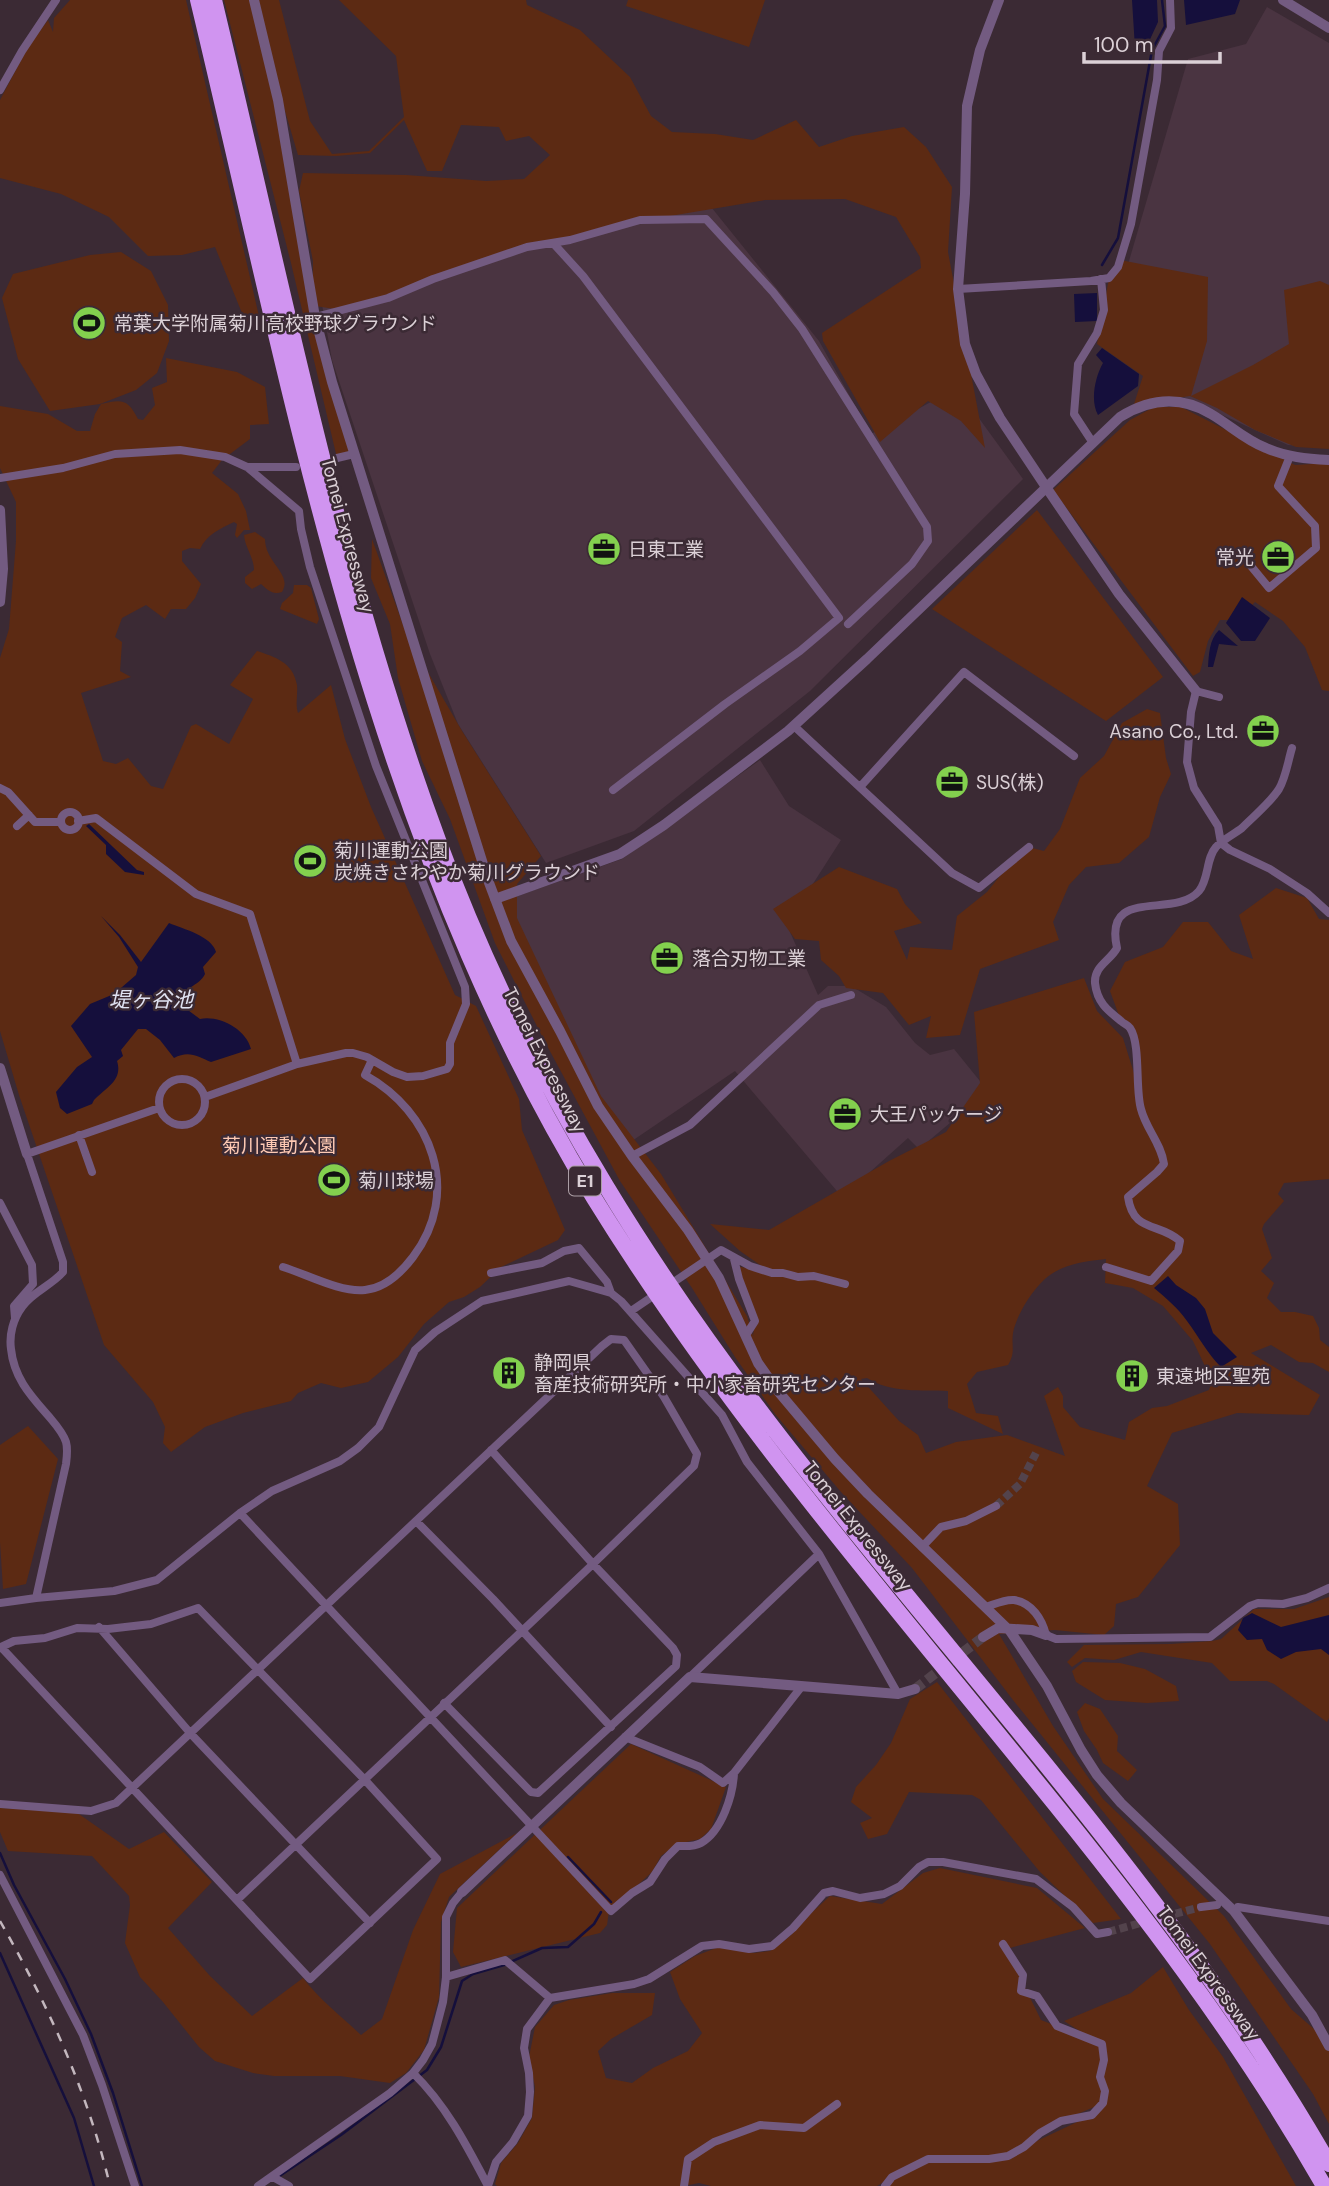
<svg xmlns="http://www.w3.org/2000/svg" width="1329" height="2186" viewBox="0 0 1329 2186" font-family="'DM Sans','Noto Sans JP',sans-serif">
<rect width="100%" height="100%" fill="#3b2a34"/>
<!-- built -->
<path fill="#4a3441" d="M1267 7 1329 43V448L1288 445 1157 385 1122 285 1188 59 1246 44Z
M699 192 819 341 871 434 957 388 1023 479 810 691 634 831 546 863 458 724 430 654 332 360 304 204 505 239Z
M760 760 789 806 841 840 809 890 782 914 818 995 828 986H851L886 1007 915 1043 930 1055 954 1049 988 1091 919 1149 908 1138 842 1197 735 1071 629 1143 594 1092 504 901 622 859Z"/>
<!-- green -->
<path fill="#5c2a13" fill-rule="evenodd" d="M70 0H186L261 325 258 332 244 318 215 247 182 255 148 256 109 217 61 194 0 178V100L27 49 48 20 53 32 54 18Z
M224 0H279L310 121 332 154 369 151 404 117 396 56 339 0H526L527 5 580 30 630 77 651 116 672 132 715 134 753 140 796 120 819 147 852 136 904 127 926 147 952 187 948 252 985 448 961 421 928 401 880 442 823 341 822 333 921 268 920 257 896 217 845 199 765 200 628 223 527 247 342 310 315 306 354 454 337 458 291 263ZM264 40 298 155 336 156 370 153 404 120 427 171H442L461 125 499 127 506 141 529 136 550 155 524 179 486 181 406 175 303 173 299 191 313 261V292Z
M628 0H765L749 47 626 6Z
M121 252 151 271 168 305 169 341 157 373 136 390 100 404 50 411 18 359 2 298 13 274 90 255Z
M1120 260 1208 277 1207 341 1191 396 1253 365 1289 344 1284 290 1320 281 1329 285V449L1296 447 1255 430 1217 408 1190 396 1134 404 1143 376 1097 344 1109 278Z
M166 358 237 372 265 387 269 424 250 425V439L222 460 212 473 238 494 246 511 250 530H244L237 538 235 535 237 524 234 522C220 529 207 534 200 549L190 548 182 551V561L201 584 195 598 186 609H171L165 619 146 605 122 618 115 637 122 642 120 671 131 677 81 693 103 761 116 764 128 758 151 786 163 789 191 726 196 724 229 744 253 699 230 685 257 651C275 657 293 662 297 685 298 695 295 704 298 713L331 685 345 739 371 807 455 995 476 1006 519 1099 522 1130 565 1230 558 1240 501 1267 480 1287 464 1297 449 1302 424 1324 398 1357 368 1382 341 1388 321 1383 298 1393 291 1401 243 1413 205 1427 171 1452 163 1443 165 1427 153 1402 104 1345 19 1095 0 1031V658L9 629 16 541V502L0 468V406L48 414 77 431H90L95 414 101 404C122 399 128 399 138 419L143 420 155 405 152 388 167 382Z
M1154 407H1181L1295 465 1329 463V691L1322 690 1305 647 1283 621 1255 602 1238 620H1220L1208 641 1200 672 1193 676 1053 490 1130 420Z
M1037 510 1163 677 1106 721 932 609Z
M255 532 265 539C265 563 293 574 282 592 272 595 268 590 261 584L252 589 245 583V577L254 570C254 557 245 548 244 535Z
M372 539 407 636 462 731 541 856 517 884V918L601 1096 661 1174 747 1316 753 1336 755 1321 736 1266 770 1272 740 1251 710 1224 769 1230 889 1161 946 1132 980 1083 974 1012 1084 978 1097 1011 1123 1038 1137 1083 1133 1039 1121 1021 1110 991 1125 962 1163 947 1183 922H1208L1231 951 1253 959 1239 915 1276 888 1307 898 1319 919 1329 920V1179L1284 1183 1278 1194 1284 1201 1264 1224 1262 1229 1272 1258 1261 1271 1274 1283 1267 1298 1281 1312H1295L1313 1316 1319 1328 1320 1340 1329 1347V1372L1313 1363 1299 1362 1271 1345 1251 1353 1320 1395 1309 1415 1237 1413 1172 1433 1147 1486 1178 1504 1180 1545 1138 1597 1116 1604 1114 1626 1104 1635 1055 1630 999 1634 1053 1726 1103 1799 1224 1916 1291 2009 1329 2042V2124L1313 2094 1210 1944 1013 1700 912 1568 841 1492 775 1414 735 1357 692 1288 620 1181 545 1042 495 943 450 819 422 761 398 678 390 624 371 578ZM1106 1259 1105 1283 1133 1288 1163 1306 1193 1341 1212 1381 1209 1390 1167 1406 1152 1408 1129 1422 1125 1440 1080 1427 1063 1407V1396L1058 1387 1044 1396 1065 1456 1007 1435 956 1442 926 1453 918 1435 899 1421 861 1379 867 1378C890 1393 922 1390 948 1391V1408L1003 1434 998 1416 976 1413 967 1384 977 1372 1008 1365C1016 1352 1011 1346 1013 1333 1017 1313 1036 1283 1053 1273 1068 1263 1089 1261 1106 1259Z
M294 585H307L311 588 319 619 317 624 280 609 282 603 293 593Z
M1147 709 1160 713 1166 758 1171 774 1160 797 1149 837 1119 863 1086 867 1069 885 1053 922 1059 940 980 969 960 1035 926 1038 931 1016 909 1025 883 993 846 988 839 976 821 960 819 941 795 939 773 909 839 867 897 889 905 904 922 923 894 931 907 960 910 947 952 950 957 916 987 892 1024 846 1044 851 1060 829 1080 778 1104 756 1122 723Z
M28 1426 58 1459 26 1584 3 1589 0 1542V1445Z
M1329 1597V1718L1327 1722 1274 1684 1267 1681H1230L1212 1663 1141 1652 1114 1660 1085 1658 1072 1667 1067 1662 1084 1645 1171 1644 1212 1641 1221 1639 1254 1609H1294Z
M1083 1662 1120 1663 1145 1669 1176 1686 1179 1701 1147 1703 1105 1700 1076 1682 1072 1671Z
M937 1682 1121 1919 1093 1923 1040 1872 981 1800 972 1795 909 1792 887 1834 868 1839 860 1823 872 1818 851 1802 856 1787 876 1765 891 1743 910 1699Z
M1085 1703 1100 1709 1118 1736 1117 1751 1137 1770 1128 1781 1103 1763 1097 1750 1084 1731 1077 1712Z
M631 1744 726 1787 711 1829 700 1839 677 1844 661 1856 652 1872 609 1911 607 1925 600 1933 461 1967 453 1952 457 1908Z
M0 1808 76 1812 129 1849 164 1832 212 1882 168 1928 210 1976 252 2016 303 1978C318 1998 342 2017 361 2035L382 2019 413 1930 440 1874 517 1833 449 1897 441 1922 439 1997 424 2050 406 2073 390 2083 340 2076H274L253 2073 215 2061 199 2047 163 2002 140 1977 125 1943 130 1905 129 1896 92 1856 8 1851 0 1832Z
M940 1868 1037 1888 1085 1928 1006 1949 1041 2020 1097 2042 1064 2021 1131 1993 1163 1967 1189 2010 1223 2057 1296 2186H885L890 2178 877 2186H711L699 2183 684 2186H497L495 2184 501 2163 518 2143 532 2118 535 2087 529 2057 535 2027 554 2005 569 2000 612 1993H655L652 2015 611 2039 598 2051 606 2078 632 2083 653 2068 688 2051 702 2033 680 1999 670 1972 695 1956 719 1947 754 1953 770 1951 790 1936 807 1917 830 1896 882 1904 923 1873ZM1094 2107 1092 2115 1024 2147 1061 2121Z"/>
<!-- water -->
<path fill="#150f3c" d="M1132 0H1157L1158 22 1146 48H1135Z
M1184 0H1240L1235 14 1186 25Z
M1097 293V321L1075 322 1074 294Z
M1102 348 1139 374 1138 386 1098 415C1090 401 1095 377 1103 363L1096 355Z
M1242 597 1270 618 1255 641H1241L1226 623Z
M1219 630 1238 646 1219 644 1213 667H1208C1209 654 1209 640 1219 630Z
M89 824 137 870 144 872V875L125 872 106 854V845L86 826Z
M101 916 120 935 141 962 169 923C183 929 212 936 216 952L203 967 205 974C199 987 180 987 181 1005L200 1019C219 1015 246 1029 251 1049L211 1062C198 1056 188 1050 174 1058L160 1040 146 1029H138L121 1050 123 1056 117 1061C123 1080 107 1087 94 1100L92 1104 67 1114 60 1108 56 1092 77 1067 92 1057 71 1026 90 1004 114 994 136 975 138 967 119 937Z
M1168 1276 1176 1285 1196 1298 1205 1309 1213 1333 1237 1357 1221 1367C1207 1353 1199 1337 1187 1321 1178 1308 1166 1298 1154 1288Z
M1252 1613 1281 1627 1329 1615V1655L1321 1649 1296 1652 1281 1659 1267 1650 1262 1639 1247 1640 1238 1630 1243 1618Z"/>
<g fill="none" stroke-linecap="round" stroke-linejoin="round">
<!-- stream -->
<path stroke="#150f3c" stroke-width="2.5" d="M1102 265 1118 238 1152 50 1165 26 1162 0
M0 1853 14 1885 65 1979 91 2034 113 2093 142 2186
M568 1857 611 1902
M0 1953 74 2118 94 2186
M278 2177 341 2135 427 2070 441 2047 462 1981 473 1974 504 1965 542 1948 568 1947 594 1924 601 1912"/>
<!-- minor-tunnel -->
<path stroke="#53434c" stroke-width="8" stroke-dasharray="8 4" stroke-linecap="butt" d="M996 1506 1020 1484 1036 1453
M1163 1917 1201 1907
M1108 1932 1148 1921"/>
<!-- tertiary-tunnel -->
<path stroke="#53434c" stroke-width="10" stroke-dasharray="10 5" stroke-linecap="butt" d="M915 1689 983 1637"/>
<!-- minor -->
<path stroke="#735b81" stroke-width="8" d="M0 90 22 51 56 0
M553 243 583 276 839 618 800 651 725 704 613 790
M958 289 1091 281 1109 278 1118 267 1131 224 1157 80 1159 51 1171 28 1170 0
M315 317 388 298 433 279 527 247 570 240 640 220 706 219 773 292 802 329 927 527 928 541 912 564 848 624
M1093 443 1074 414 1078 364 1097 333 1104 310 1101 279
M337 458 354 454
M247 467H296
M0 478 63 468 115 454 180 450 225 457 247 467 299 511 301 529 310 567 376 766 465 987 466 1004 450 1043V1064L447 1069 423 1076 407 1077 393 1072 367 1057 353 1053H346L297 1064 205 1097
M1246 560 1269 588 1316 548 1315 526 1278 486 1290 456
M1219 697 1196 691 1191 712 1187 762 1194 788 1218 826 1221 843 1230 850 1270 869 1307 893 1329 913
M794 726 952 873 979 888 1029 847
M860 787 964 672 1074 756
M0 788 8 792 35 822H61
M61 821a9 9 0 1 1 18 0a9 9 0 1 1-18 0Z
M78 821 96 818 196 894 250 914 297 1064
M17 826 29 815
M159 1102a23 23 0 1 1 46 0a23 23 0 1 1-46 0Z
M79 1135 92 1172
M632 1156 690 1125 819 1005 851 995
M0 1203 32 1265 33 1284 14 1306 15 1318
M734 1259 739 1279 755 1321 746 1335
M283 1267C306 1274 341 1293 365 1290 385 1288 401 1273 413 1257 462 1192 432 1112 365 1075L372 1060
M1106 1267 1151 1281 1178 1251 1180 1241C1159 1222 1133 1233 1128 1197L1157 1172 1164 1164C1161 1143 1146 1129 1141 1109 1135 1090 1141 1044 1130 1028 1128 1025 1124 1024 1121 1021 1107 1010 1097 1002 1095 983 1094 966 1110 961 1117 948 1103 885 1174 920 1199 891 1209 879 1206 858 1216 847 1222 840 1234 834 1242 828 1254 816 1270 803 1279 789 1286 777 1288 761 1292 748
M491 1273 542 1263 564 1251 579 1248 607 1282 611 1293
M631 1311 721 1250 750 1266 772 1273H783L798 1277 814 1276 845 1284
M240 1513 611 1911 632 1893 650 1882 665 1859 678 1846C686 1846 694 1847 701 1843 722 1831 733 1795 734 1773L802 1686
M416 1521 493 1599 611 1727
M922 1547 941 1527 966 1521 996 1506
M36 1598 66 1464C67 1456 68 1449 66 1442 63 1433 57 1426 51 1419 32 1397 14 1379 11 1349 9 1335 13 1319 22 1307 32 1292 51 1286 63 1272V1262L27 1154 159 1108
M0 1603 36 1598 114 1591 157 1580 240 1513 272 1491 340 1461 358 1448 379 1427 415 1350 435 1332 482 1301 569 1281 611 1293 621 1301 722 1415 747 1462 819 1554 898 1694
M986 1607C995 1604 1005 1599 1014 1600 1032 1603 1042 1619 1046 1635L1056 1639 1210 1637 1250 1606 1258 1603 1283 1604 1307 1598 1329 1588
M99 1627 191 1734 370 1923
M0 1648 1 1647 14 1641 45 1638 77 1628 108 1629 151 1624 198 1608 365 1780 437 1859 310 1979 1 1647
M690 1677 819 1554
M444 1703 531 1792 538 1793 676 1666 677 1655 673 1648 593 1564 491 1450
M625 1737 700 1767 723 1783 734 1773
M0 1804 91 1811 116 1803 602 1346 611 1339 624 1340 664 1397 697 1454 694 1466 593 1564 237 1900
M0 1875 83 2035 102 2085 135 2186
M1201 1907 1217 1905
M1238 1907 1329 1921
M446 1977 505 1960 550 1998 634 1984 649 1979 702 1946 719 1944 749 1949 772 1946 793 1928 824 1893 833 1891 860 1898 884 1894 900 1886 919 1867 928 1862H943L1036 1879 1073 1907 1097 1934 1108 1932
M413 2073C446 2105 467 2146 488 2186
M273 2177 289 2186
M258 2186 390 2093 413 2073 423 2060 432 2044 443 2002 446 1977V1917L453 1903 462 1892
M488 2186 496 2162 513 2142 528 2116 530 2092 529 2073 524 2048 527 2029 550 1998
M684 2186 688 2159 714 2142 760 2125 804 2128 837 2104
M885 2186 892 2177 928 2159H989L1008 2156 1024 2147 1040 2133 1061 2121 1092 2115 1103 2103 1105 2091 1100 2077 1104 2060 1102 2044 1057 2026 1037 1996 1021 1991 1023 1975 1003 1944"/>
<!-- tertiary -->
<path stroke="#735b81" stroke-width="10" d="M254 0 278 100 315 317 332 382 488 880 511 941 560 1031 598 1106 632 1156 688 1230 719 1278 758 1363 777 1390 835 1459 868 1494 1010 1631 1047 1686 1081 1750 1097 1775 1121 1803 1234 1911 1312 2015 1329 2046
M999 0 980 50 967 106 965 194 958 289 965 344 976 374 1000 418 1046 487 1119 594 1196 691
M1283 0 1329 28
M0 510 3 569 0 602
M495 899 620 854 664 825 788 731 867 659 1120 417C1149 399 1180 395 1211 414 1230 425 1245 440 1266 448 1286 457 1307 459 1329 460
M0 1068 27 1154
M983 1637 998 1628 1032 1630 1046 1635
M462 1892 690 1677 898 1694 915 1689"/>
<!-- motorway -->
<path stroke="#d094f0" stroke-width="16" d="M198 0C296 409 371 834 594 1198 721 1404 881 1589 1033 1777 1139 1907 1241 2040 1324 2186
M214 0C282 282 337 568 438 840 482 959 540 1077 606 1186 816 1534 1127 1810 1329 2164"/>
<!-- rail -->
<path stroke="#c3b7be" stroke-width="2.5" stroke-dasharray="9 9" stroke-linecap="butt" d="M0 1921C48 2005 88 2092 110 2186"/>
</g>
<!-- icons -->
<defs>
<g id="stadium-disc" transform="scale(1.75)"><circle r="9.5" fill="#83d04e" stroke="#3b2a34"/><path d="M0-5a6.5 5 0 1 0 0 10a6.5 5 0 1 0 0-10ZM-3.5-1.8h7v3.6h-7Z" fill="#111"/></g>
<g id="office-disc" transform="scale(1.75)"><circle r="9.5" fill="#83d04e" stroke="#3b2a34"/><path d="M-6-3h4V-5.5h4V-3h4V5H-6ZM-1-4.5V-3h2v-1.5ZM-6 0V1H6V0Z" fill="#111"/></g>
<g id="building-disc" transform="scale(1.75)"><circle r="9.5" fill="#83d04e" stroke="#3b2a34"/><path d="M-4-6H4V6H1V3H-1V6H-4ZM-2.5-4.3h1.7v1.8h-1.7ZM.8-4.3h1.7v1.8H.8ZM-2.5-1h1.7V.8h-1.7ZM.8-1h1.7V.8H.8Z" fill="#111"/></g>
</defs>
<g fill-rule="evenodd">
<use href="#stadium-disc" x="89" y="323"/>
<use href="#office-disc" x="604" y="549"/>
<use href="#office-disc" x="1278" y="557"/>
<use href="#office-disc" x="1263" y="731"/>
<use href="#office-disc" x="952" y="782"/>
<use href="#stadium-disc" x="310" y="861"/>
<use href="#office-disc" x="667" y="958"/>
<use href="#office-disc" x="845" y="1114"/>
<use href="#stadium-disc" x="334" y="1180"/>
<use href="#building-disc" x="509" y="1373"/>
<use href="#building-disc" x="1132" y="1376"/>
</g>
<g text-anchor="middle" dominant-baseline="central" stroke-width="5" stroke-linejoin="round" paint-order="stroke">
<!-- shield labels -->
<rect fill="#3b2a34" stroke="#ab9ea5" stroke-width="2" x="569" y="1166.5" width="32" height="29" rx="5"/>
<g font-size="18" font-weight="bold" fill="#dbd0d6">
<text x="585" y="1181">E1</text>
</g>
<!-- poi labels -->
<g font-size="19" fill="#dbd0d6" stroke="#3b2a34" text-anchor="start">
<text x="114" y="323">常葉大学附属菊川高校野球グラウンド</text>
<text x="628" y="549">日東工業</text>
<text x="1254" y="557" text-anchor="end">常光</text>
<text x="1238" y="731" text-anchor="end">Asano Co., Ltd.</text>
<text x="976" y="782">SUS(株)</text>
<text x="334" y="850">菊川運動公園<tspan x="334" dy="22">炭焼きさわやか菊川グラウンド</tspan></text>
<text x="692" y="958">落合刃物工業</text>
<text x="870" y="1114">大王パッケージ</text>
<text x="358" y="1180">菊川球場</text>
<text x="534" y="1362">静岡県<tspan x="534" dy="22">畜産技術研究所・中小家畜研究センター</tspan></text>
<text x="1156" y="1376">東遠地区聖苑</text>
</g>
<!-- street labels -->
<g font-size="19" fill="#dbd0d6" stroke="#3b2a34">
<text transform="translate(348 535) rotate(75)">Tomei Expressway</text>
<text transform="translate(545 1060) rotate(63)">Tomei Expressway</text>
<text transform="translate(858 1526) rotate(51)">Tomei Expressway</text>
<text transform="translate(1209 1973) rotate(54)">Tomei Expressway</text>
</g>
<!-- park labels -->
<g font-size="19" fill="#fec9b3" stroke="#3b2a34">
<text x="279" y="1145">菊川運動公園</text>
</g>
<!-- water labels -->
<g font-size="21" font-style="italic" fill="#e0e2f2" stroke="#3b2a34">
<text x="151" y="1000">堤ヶ谷池</text>
</g>
</g>
<!-- scale -->
<path d="M1084 52v10h136v-10" fill="none" stroke="#dbd0d6" stroke-width="3.5"/>
<text x="1094" y="52" font-size="21" fill="#dbd0d6" stroke="#3b2a34" stroke-width="5" paint-order="stroke">100 m</text>
</svg>
